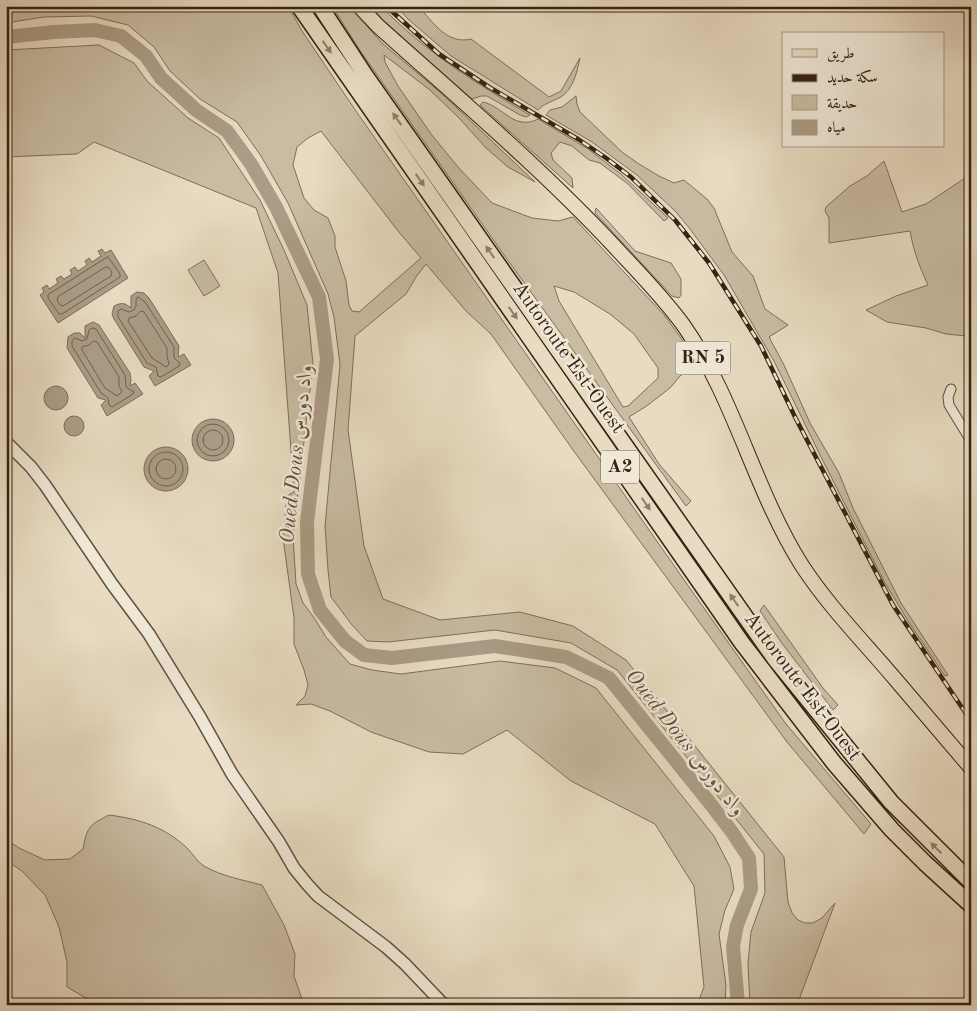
<svg xmlns="http://www.w3.org/2000/svg" width="977" height="1011" viewBox="0 0 977 1011" font-family="'Old Standard TT',Amiri,serif">
<rect width="100%" height="100%" fill="#e8dbc1"/>
<filter id="stains"><feTurbulence type="fractalNoise" baseFrequency=".004" numOctaves="4"/><feColorMatrix values="0 0 0 0 .2 0 0 0 0 .09 0 0 0 0 .02 0 0 0 .5 -.17"/></filter>
<radialGradient id="worn" r=".72"><stop offset=".6" stop-color="#630" stop-opacity="0"/><stop offset="1" stop-color="#630" stop-opacity=".3"/></radialGradient>
<!-- green -->
<path fill="#c9bca3" stroke="#7e6f5b" fill-rule="evenodd" d="M6 6H288L302 31 358 114 689 587 786 724 871 824 864 834 787 742 573 450 491 334 466 311 426 264 416 277 406 294 355 336 348 430 364 546 383 599 440 620 520 612 573 626 626 660 784 857 788 902 792 913 798 920 805 923H813L822 918 835 903 797 1005H750L748 963 751 932 765 893 764 854 617 670 571 643 495 630 388 642 367 641 352 625 331 597 328 570 325 526 340 365 334 317 328 294 288 203 261 156 237 122 200 99 170 71 154 47 128 25 91 16 44 17 6 23ZM321 131 398 231 421 258 359 312 352 311 349 305 346 281 335 247V236L328 218 314 210 304 198 293 165 297 147 308 138Z
M332 6H349L382 43 441 93 535 182 508 167 486 148 459 118 430 90 384 55 385 62 398 86 431 134 458 167 492 203 532 218 558 221 573 217 665 316 686 345 699 370 681 375 670 388 648 405 629 417 659 464 691 501 686 506 504 255 361 52ZM554 286 574 292 610 314 634 334 658 368V378L628 406 623 407 559 301Z
M371 6H381C424 51 477 84 530 115L526 117 520 115 487 96H481L472 99 382 19Z
M396 6H418C433 22 447 45 471 39L549 97 561 91 580 58C577 72 573 91 559 98 551 102 545 103 538 110L451 56 408 19Z
M99 45 134 63 147 81 188 118 219 138 260 200 284 250 307 305 313 364 293 536 296 584 303 603 315 619 326 637 350 664 372 670 401 674 500 661 555 668 596 688 714 836 730 867 734 889 725 910 719 934 726 985 725 1005H697L704 987 694 886 655 824 571 781 507 730 463 754 429 752 371 732 330 711 311 704 296 705 305 696 308 685 304 670 294 644V618L283 538 287 496 294 492 278 273 256 208 94 142 77 154 6 157V50Z
M576 96 577 104 580 112 622 152 639 164 659 176 674 183 684 180 707 199 714 208 732 252 753 276 765 309 788 325 769 337 784 365 810 423 839 473 853 508 901 603 948 675 945 676 910 624 885 583 822 459 774 361 724 275 690 229 676 212 637 175 592 142 546 115 550 110 562 107Z
M483 102C504 107 514 131 538 119L588 149 622 175 668 218 664 221 628 184 600 163 589 160 572 146 560 142 551 153 553 160 572 178 573 188 480 105Z
M884 161 902 212 926 204 971 174V338L966 336 946 334 926 328 887 322 866 310 896 296 928 285C919 265 914 253 910 231L829 243V218L825 211 826 207 850 186 867 176Z
M596 208 635 251 671 263 681 279V295L679 298 672 296 595 213Z
M204 260 220 286 204 296 188 270Z
M764 605 823 688 838 705 833 710 781 642 760 611Z
M109 815C140 819 165 827 188 849 193 854 197 862 204 866 221 876 243 880 262 885L284 925 295 954 294 976 304 1005H117L91 1001 67 987V962L59 927 45 895 22 871 6 860V840L21 849 45 860 70 859 83 849C87 827 89 825 109 815Z"/>
<!-- water -->
<path fill="#ab9c86" stroke="#7b6b58" d="M102 249 105 253 111 250 128 278 58 323 40 295 44 292 42 288 47 285 49 289 58 283 56 279 61 276 64 279 72 274 70 270 75 267 78 271 87 265 85 261 89 258 92 262 101 256 98 251Z
M137 292 144 293 149 298 179 346 178 357 184 354 191 365 155 386 149 376 154 371 144 367 114 319 112 314 114 306C122 302 125 303 131 308V296Z
M93 322 99 325 130 373 131 380 130 386 135 383 143 394 107 416 101 405 106 400 98 398 67 348 68 337 74 333H80L85 338V326Z
M44 398a12 12 0 1 1 24 0a12 12 0 1 1-24 0Z
M64 426a10 10 0 1 1 20 0a10 10 0 1 1-20 0Z
M192 440a21 21 0 1 1 42 0a21 21 0 1 1-42 0Z
M144 469a22 22 0 1 1 44 0a22 22 0 1 1-44 0Z"/>
<g fill="none" stroke-linecap="round" stroke-linejoin="round">
<!-- shore -->
<path stroke="#705f4c" stroke-width="1" d="M108 257 120 274V277L62 314H59L48 298V295Z
M106 267H108L112 272 111 276 63 306 60 305 57 300 58 297Z
M138 297 145 302 174 347V358L180 363 179 366 161 377 158 376 156 367 147 363 118 317V311L121 309 129 312 134 310 136 306V300Z
M141 311 144 312 167 348V356L169 364 166 367 152 358 128 321 129 318 136 316Z
M93 328 96 329 125 375 126 387 134 392 133 394 112 407 109 405 108 398 101 393 72 346V341L75 338 82 341 87 339 89 330Z
M94 341 97 342 119 377V386L122 392 117 396 105 388 82 350V347L89 345Z
M197 440a16 16 0 1 1 32 0a16 16 0 1 1-32 0Z
M203 440a10 10 0 1 1 20 0a10 10 0 1 1-20 0Z
M149 469a17 17 0 1 1 34 0a17 17 0 1 1-34 0Z
M156 469a10 10 0 1 1 20 0a10 10 0 1 1-20 0Z"/>
<!-- river -->
<path stroke="#ab9c86" stroke-width="14" d="M6 37 54 32 95 30 121 36 146 56 161 78 196 110 227 131 251 164 276 207 319 297 327 359 307 522 308 574 320 610 345 641 364 655 392 658 495 646 566 657 609 678 709 802 732 832 749 858 751 889 737 925 733 946 738 1005"/>
<!-- minor casing -->
<g stroke="#61503e" stroke-width="11">
<path id="minor" d="M951 389 948 397 949 405 971 441"/>
</g>
<!-- tertiary casing -->
<g stroke="#61503e" stroke-width="14">
<path id="tertiary" d="M6 442 31 467 45 485 112 584 149 634 200 717 232 774 279 842 294 868 307 884 318 896 386 947 405 964 444 1005"/>
</g>
<!-- primary casing -->
<g stroke="#342213" stroke-width="16">
<path id="primary" d="M359 6 378 26C458 98 540 167 614 246 638 272 663 297 684 326 735 399 754 489 801 564 828 606 864 642 896 680 921 709 946 739 971 768"/>
</g>
<!-- motorway casing -->
<g stroke="#342213" stroke-width="18">
<path id="motorway" d="M299 6 742 643 834 763 892 830 925 863 971 905
M320 6 365 75 775 659 891 802 971 882"/>
</g>
<!-- minor -->
<use href="#minor" stroke="#f0e8d7" stroke-width="9"/>
<!-- tertiary -->
<use href="#tertiary" stroke="#f0e8d7" stroke-width="11"/>
<!-- primary -->
<use href="#primary" stroke="#e8dbc1" stroke-width="14"/>
<!-- motorway -->
<use href="#motorway" stroke="#e8dbc1" stroke-width="15"/>
<!-- rail casing -->
<g stroke="#342213" stroke-width="4.5">
<path id="rail" d="M386 6 439 54 489 87 578 139 606 158 631 177 675 220 709 263 761 346 795 417 893 605 971 721"/>
</g>
<!-- rail -->
<use href="#rail" stroke="#f0e8d7" stroke-width="2.5" stroke-dasharray="8" stroke-linecap="butt"/>
</g>
<!-- one-way arrows -->
<defs><path id="oneway-solid" d="M-6-.8H1V-3.2L6.5 0L1 3.2V.8H-6Z" transform="scale(1.25)"/></defs>
<g fill="#8e7e6a">
<use href="#oneway-solid" transform="translate(327 47) rotate(55)"/>
<use href="#oneway-solid" transform="translate(397 119) rotate(-125)"/>
<use href="#oneway-solid" transform="translate(420 180) rotate(55)"/>
<use href="#oneway-solid" transform="translate(490 252) rotate(-125)"/>
<use href="#oneway-solid" transform="translate(513 313) rotate(55)"/>
<use href="#oneway-solid" transform="translate(646 504) rotate(55)"/>
<use href="#oneway-solid" transform="translate(734 600) rotate(-125)"/>
<use href="#oneway-solid" transform="translate(936 848) rotate(-136)"/>
</g>
<g text-anchor="middle" dominant-baseline="central" stroke-width="5" stroke-linejoin="round" paint-order="stroke">
<!-- shield labels -->
<g fill="#f0e8d7" stroke="#6c5d4e" stroke-width="1">
<rect x="675.5" y="341.5" width="55" height="33" rx="4"/>
<rect x="601" y="450.5" width="38" height="33" rx="4"/>
</g>
<g font-size="19" font-weight="bold" fill="#342213">
<text x="703" y="358">RN 5</text>
<text x="620" y="467">A2</text>
</g>
<!-- street labels -->
<g font-size="20" fill="#342213" stroke="#f0e8d7">
<text transform="translate(568 358) rotate(55)">Autoroute Est-Ouest</text>
<text transform="translate(802 687) rotate(53)">Autoroute Est-Ouest</text>
</g>
<!-- water labels -->
<g font-size="21" font-style="italic" fill="#5e4d3b" stroke="#f0e8d7">
<text transform="translate(297 454) rotate(-84)">Oued Dous واد دورس</text>
<text transform="translate(685 743) rotate(52)">Oued Dous واد دورس</text>
</g>
</g>
<!-- margin -->
<rect width="977" height="1011" fill="none" stroke="#e8dbc1" stroke-width="25"/>
<rect x="8" y="8" width="962" height="996" fill="none" stroke="#342213" stroke-width="2.5"/>
<rect x="12" y="12" width="952" height="986" fill="none" stroke="#342213"/>
<!-- legend -->
<rect x="782" y="32" width="162" height="115" fill="#f0e8d7" stroke="#a59989"/>
<rect x="792" y="49" width="25" height="8" fill="#e8dbc1" stroke="#a59989"/>
<text x="827" y="58" font-size="15" fill="#342213">طريق</text>
<rect x="792" y="74" width="25" height="8" fill="#342213" stroke="#a59989"/>
<text x="827" y="82" font-size="15" fill="#342213">سكة حديد</text>
<rect x="792" y="95" width="25" height="15" fill="#c9bca3" stroke="#a59989"/>
<text x="827" y="108" font-size="15" fill="#342213">حديقة</text>
<rect x="792" y="120" width="25" height="15" fill="#ab9c86" stroke="#a59989"/>
<text x="827" y="132" font-size="15" fill="#342213">مياه</text>
<rect width="100%" height="100%" filter="url(#stains)"/>
<rect width="100%" height="100%" fill="url(#worn)"/>
</svg>
